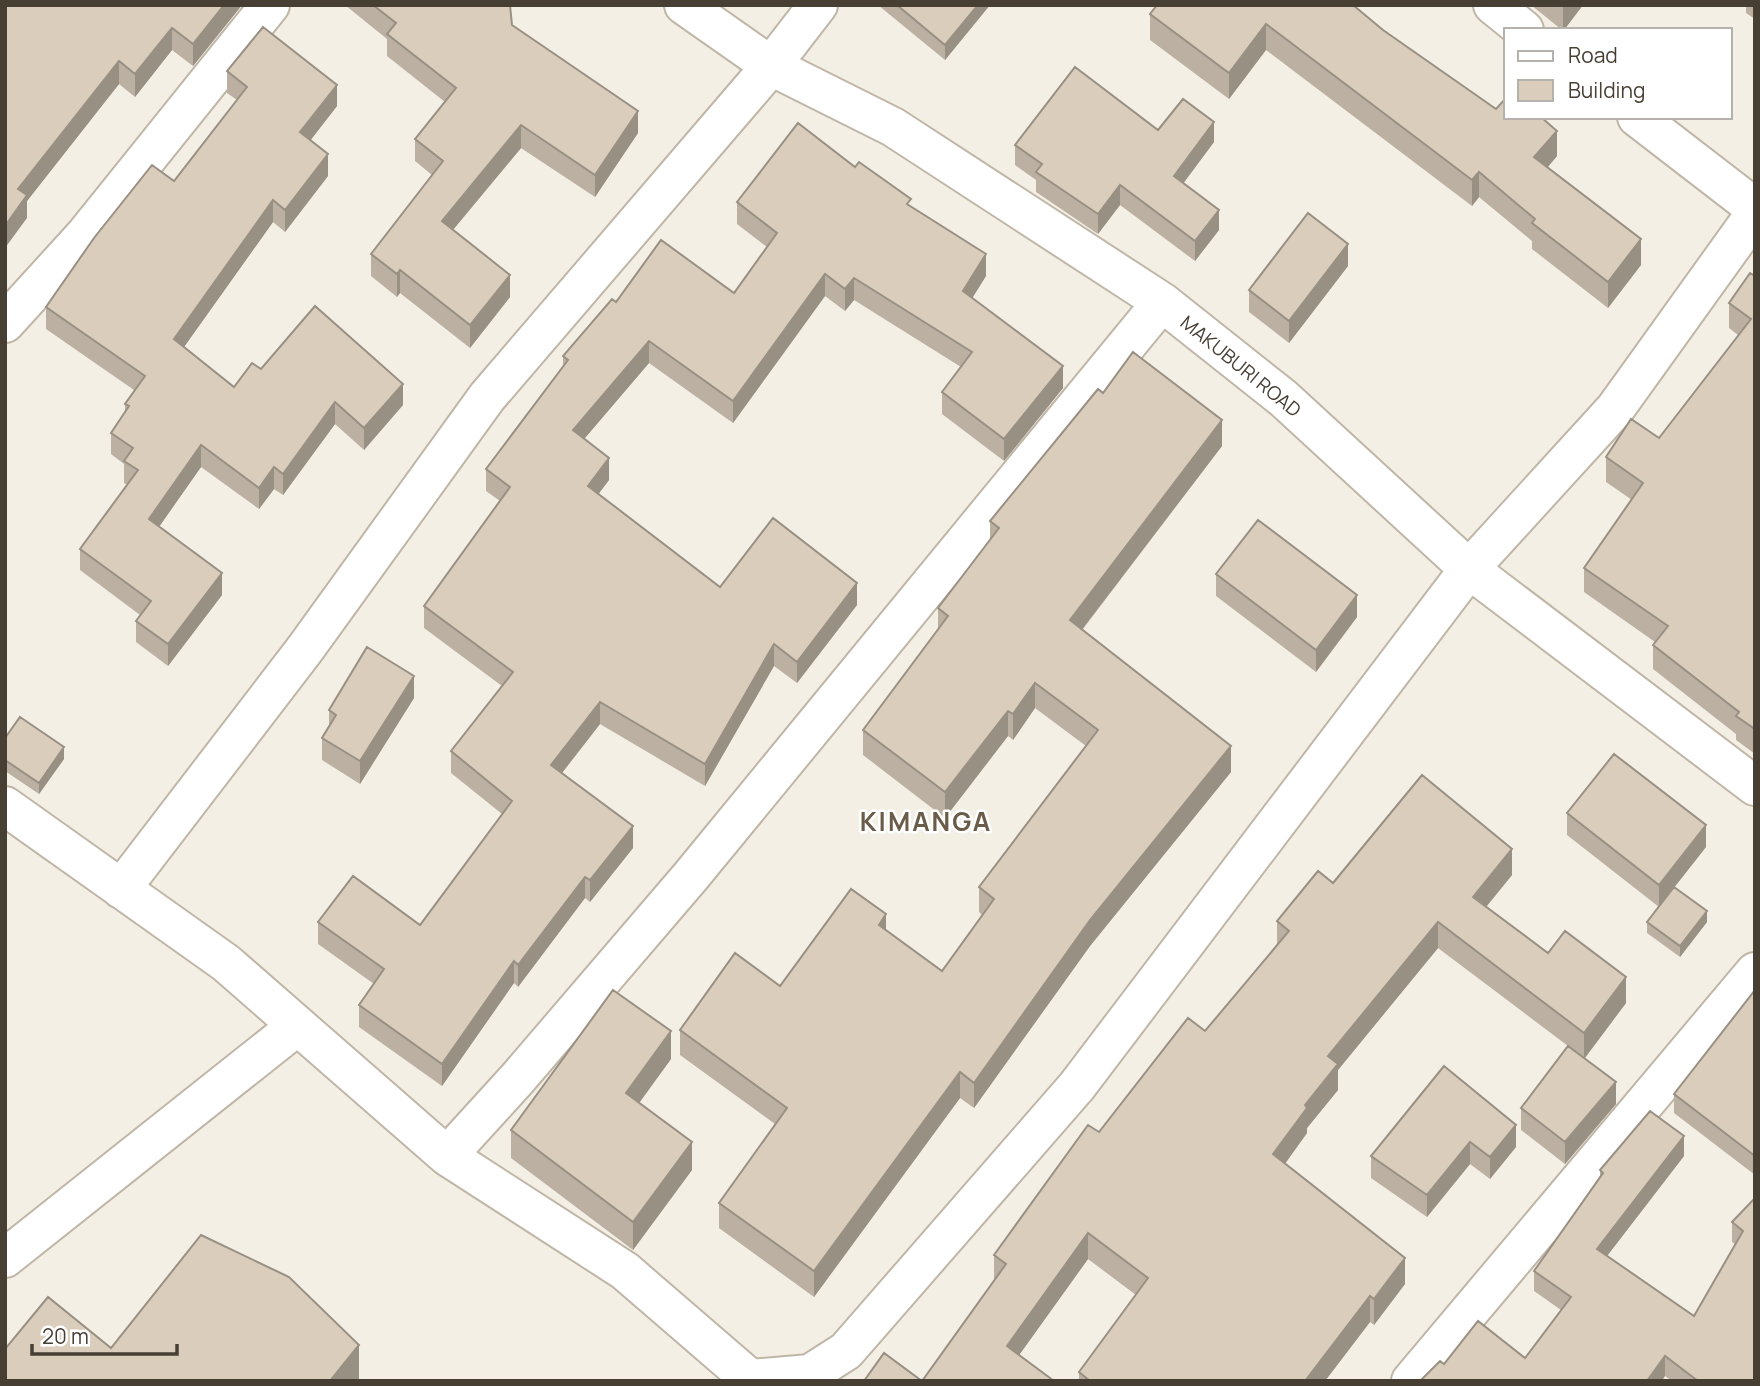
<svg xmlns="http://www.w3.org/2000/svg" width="1760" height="1386" viewBox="0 0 1760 1386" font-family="Manrope,sans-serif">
<rect width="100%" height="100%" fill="#f4efe5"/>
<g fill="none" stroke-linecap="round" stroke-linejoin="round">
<!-- minor casing -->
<g stroke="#c0b6a7" stroke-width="42">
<path id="minor" d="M684 5 771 66 893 127 1162 302 1283 398 1469 569 1755 786
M1493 5 1524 30
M1637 117 1755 208
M5 323 86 234 270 5
M5 806 226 963 447 1156 625 1271 750 1379 810 1374 846 1351 1077 1086 1469 569 1615 409 1755 214
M121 889 305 649 487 397 771 66 818 5
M447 1156 518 1078 691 876 1162 302
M5 1258 297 1026
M1411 1381 1755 972"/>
</g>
<!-- minor -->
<use href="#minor" stroke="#fff" stroke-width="38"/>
</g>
<!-- wall -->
<path fill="#bbb0a2" d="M5 5H242L193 66 172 50 135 97 119 84 27 201V218Z
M345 5H510L512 25 638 133 595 197 521 148 453 230 510 297 470 348 400 293 397 297 371 276V254L432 175 415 161V139L445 102 387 56V39Z
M878 5H990L945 60Z
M1531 5H1583L1564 30H1562Z
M1746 5H1755V19L1746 13Z
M1150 14 1383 30 1557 156 1548 167 1641 265 1608 308 1532 249V241L1479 197 1472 206 1266 50 1229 99 1150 40Z
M227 71 337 106 310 140 328 176 285 232 273 222 184 347 234 387 261 369 403 405 364 450 335 424 283 495 274 489 259 509 201 467 159 527 222 595 168 666 136 642V621L140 615 80 570V549L127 485 124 483V464L111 454V433L125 412V404L134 390 46 329V307L174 181 237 100 227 93Z
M1158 130 1214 142 1183 183 1219 230 1195 261 1120 205 1098 234 1036 192V180L1015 165V145Z
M855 167 911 207 986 276 972 298 1063 388 1004 461 942 414V392L961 367 854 300 845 311 825 296 733 423 649 363 584 439 609 480 598 494 720 587 857 605 797 683 774 666 705 786 600 724 562 773 633 848 590 902 585 898 518 987 514 983 442 1086 359 1027V1005L374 984 318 944V922L420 925 502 814 451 773V751L502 686 424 628V606L500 501 486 491V469L563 367V356L616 302 734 293 767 247 737 224V202Z
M1348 266 1289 343 1249 312V290Z
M1755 276V754L1736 740V734L1653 669V645L1655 642 1584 592V568L1632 500 1606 482V457L1659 438 1738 335 1729 328V303Z
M1103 393 1222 446 1083 629 1231 772 1090 946 974 1108 960 1098 814 1297 719 1228V1203L775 1124 680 1055V1030L780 986 886 931 942 971 982 915 979 912V887L1086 746 1035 708 1013 740 1008 736 945 818 863 755V730L938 630V608L990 540V521Z
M1216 574 1357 617 1316 672 1216 596Z
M414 698 360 784 322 760V738L329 727V710Z
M5 738 64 759 39 794 5 771Z
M1567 813 1706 847 1674 887 1707 922 1680 957 1647 933V922L1659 907 1567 835Z
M1512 875 1486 907 1548 953 1626 1003 1585 1058 1616 1104 1565 1164 1521 1130V1108L1568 1046 1438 948 1338 1070V1090L1307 1128V1133L1285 1164 1405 1284 1374 1325 1370 1322 1325 1381H1079V1372L1136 1295 1088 1259 1019 1355 922 1381 994 1281V1255L1099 1132 1205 1031 1277 945V921L1333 883Z
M1755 990V1175L1674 1113V1094Z
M671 1059 639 1103 692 1170 633 1250 511 1158V1130Z
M1444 1066 1516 1147 1490 1179 1470 1164 1427 1217 1371 1178V1156Z
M1684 1156 1607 1256 1694 1316 1735 1244 1732 1242V1222L1755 1198V1381H1672L1665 1376 1444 1364 1525 1358 1561 1310 1534 1291V1271L1600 1176V1170Z"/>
<!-- shaded-wall -->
<path fill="#999084" d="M224 5H242L193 66V44Z
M978 5H990L945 60V45Z
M1563 5H1583L1564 30H1563Z
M1266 24V50L1229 99V73Z
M172 28V50L135 97V74Z
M119 61V84L27 201V218L5 248V226L18 189Z
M337 85V106L300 154V132Z
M638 111V133L595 197V175Z
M1214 122V142L1174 196V176Z
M521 125V148L442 243V221Z
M1557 131V156L1534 183V157Z
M328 154V176L285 232V210Z
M1479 172V197L1472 206V180Z
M1120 185V205L1098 234V214Z
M273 200V222L174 361V339Z
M1219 210V230L1195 261V241Z
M1641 239V265L1608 308V282Z
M1348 244V266L1289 343V321Z
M986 254V276L963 313V291Z
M400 270V293L397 297V274Z
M825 274V296L733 423V401Z
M510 275V297L470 348V325Z
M854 278V300L845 311V289Z
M649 341V363L573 452V430Z
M1063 366V388L1004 461V439Z
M403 384V405L364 450V428Z
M335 402V424L283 495V474Z
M1222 420V446L1070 645V620Z
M201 445V467L149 541V519Z
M609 458V480L588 508V486Z
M274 467V489L259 509V488Z
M222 573V595L168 666V644Z
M857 583V605L797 683V662Z
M1357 595V617L1316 672V650Z
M774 644V666L705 786V764Z
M414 676V698L360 784V761Z
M1035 683V708L1013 740V714Z
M600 702V724L551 787V765Z
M1008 711V736L945 818V792Z
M1231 746V772L1090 946 974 1108V1083L1090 920Z
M64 747V759L39 794V783Z
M1706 825V847L1659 907V885Z
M633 826V848L590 902V880Z
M1512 849V875L1473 923V897Z
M585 877V898L518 987V965Z
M1707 911V922L1680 957V946Z
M886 914V940L879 925Z
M1438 922V948L1338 1070V1090L1307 1128V1133L1273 1180V1154L1328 1056Z
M514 961V983L442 1086V1064Z
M1626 977V1003L1584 1059V1033Z
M671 1031V1059L626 1121V1093Z
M960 1072V1098L814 1297V1271Z
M1616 1082V1104L1565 1164V1142Z
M1516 1125V1147L1490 1179V1157Z
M1684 1136V1156L1597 1269V1249Z
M692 1142V1170L633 1250V1222Z
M1470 1142V1164L1427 1217V1195Z
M1088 1233V1259L1007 1372V1346Z
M1405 1258V1284L1374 1325V1299Z
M1370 1296V1322L1325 1381H1305Z
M359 1345V1381H330Z
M1665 1356V1376L1662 1381H1647Z"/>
<!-- building -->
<path fill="#dacdbc" stroke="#999084" stroke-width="2" d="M5 5H224L193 44 172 28 135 74 119 61 18 189 27 195 5 226Z
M373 5H510L512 25 638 111 595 175 521 125 442 221 510 275 470 325 400 270 397 274 371 254 443 161 415 139 456 88 387 34 396 23Z
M897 5H978L945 45Z
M1157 5H1353L1383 30 1496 109 1506 98V117H1541L1557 131 1534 157 1641 239 1608 282 1532 223 1535 219 1479 172 1472 180 1266 24 1229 73 1150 14Z
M263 27 337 85 300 132 328 154 285 210 273 200 174 339 234 387 252 363 261 369 315 306 403 384 364 428 335 402 283 474 274 467 259 488 201 445 149 519 222 573 168 644 136 621 151 601 80 549 138 470 124 461 133 448 111 433 129 406 125 404 145 376 46 307 94 238 152 165 174 181 247 87 227 71Z
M1075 67 1158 130 1183 99 1214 122 1174 176 1219 210 1195 241 1120 185 1098 214 1036 172 1042 164 1015 145Z
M798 123 855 167 859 162 911 199 907 204 986 254 963 291 1063 366 1004 439 942 392 972 352 854 278 845 289 825 274 733 401 649 341 573 430 609 458 588 486 720 587 773 518 857 583 797 662 774 644 705 764 600 702 551 765 633 826 590 880 585 877 518 965 514 961 442 1064 359 1005 384 969 318 922 353 876 420 925 512 801 451 751 513 672 424 606 510 487 486 469 568 360 563 356 612 299 616 302 661 240 734 293 777 233 737 202Z
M1308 213 1348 244 1289 321 1249 290Z
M1750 273 1755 276V729L1736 716 1739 712 1653 645 1668 626 1584 568 1643 483 1606 457 1631 419 1659 438 1751 319 1729 303Z
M1133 352 1222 420 1070 620 1231 746 1090 920 974 1083 960 1072 814 1271 719 1203 787 1108 680 1030 735 953 780 986 851 889 886 914 879 925 942 971 994 899 979 887 1098 730 1035 683 1013 714 1008 711 945 792 863 730 948 616 938 608 999 528 990 521 1098 389 1103 393Z
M1258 520 1357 595 1316 650 1216 574Z
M367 647 414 676 360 761 322 738 336 715 329 710Z
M20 717 64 747 39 783 5 760V738Z
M1614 754 1706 825 1659 885 1567 813Z
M1422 775 1512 849 1473 897 1548 953 1565 931 1626 977 1584 1033 1438 922 1328 1056 1338 1064 1305 1105 1307 1108 1273 1154 1405 1258 1374 1299 1370 1296 1305 1381H1090L1079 1372 1148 1278 1088 1233 1007 1346 1054 1381H864L884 1353 922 1381 1006 1264 994 1255 1088 1125 1099 1132 1188 1018 1205 1031 1289 931 1277 921 1318 871 1333 883Z
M1674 887 1707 911 1680 946 1647 922Z
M613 990 671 1031 626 1093 692 1142 633 1222 511 1130Z
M1755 990V1156L1674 1094Z
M1568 1046 1616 1082 1565 1142 1521 1108Z
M1444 1066 1516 1125 1490 1157 1470 1142 1427 1195 1371 1156Z
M1650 1111 1684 1136 1597 1249 1694 1316 1743 1231 1732 1222 1755 1198V1381H1698L1665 1356 1647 1381H1420L1440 1361 1444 1364 1478 1321 1525 1358 1571 1297 1534 1271 1603 1173 1600 1170Z
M201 1235 289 1277 359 1345 330 1381H5V1349L48 1297 111 1348Z"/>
<g text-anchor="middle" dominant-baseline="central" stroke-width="5" stroke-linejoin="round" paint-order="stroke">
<!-- street labels -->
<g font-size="19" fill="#473f34" stroke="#fff">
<text transform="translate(1241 366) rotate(39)">MAKUBURI ROAD</text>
</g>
<!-- district labels -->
<g font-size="26" font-weight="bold" letter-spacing="2" fill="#6b5c4a" stroke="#fff">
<text x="926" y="821">KIMANGA</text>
</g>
</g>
<!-- border -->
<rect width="1760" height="1386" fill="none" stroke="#473f34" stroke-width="14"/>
<!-- legend -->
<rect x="1504" y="28" width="228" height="91" fill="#ffffff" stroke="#b5b2ae" stroke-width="2"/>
<rect x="1518" y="51" width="35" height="10" fill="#ffffff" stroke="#b5b2ae" stroke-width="2"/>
<text x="1568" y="63" font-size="21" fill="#473f34">Road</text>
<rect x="1518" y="80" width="35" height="21" fill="#dacdbc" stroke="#b5b2ae" stroke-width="2"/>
<text x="1568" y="98" font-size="21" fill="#473f34">Building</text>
<!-- scale -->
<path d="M32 1344v10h145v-10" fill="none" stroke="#473f34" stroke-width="3.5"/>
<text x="42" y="1344" font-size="21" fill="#473f34" stroke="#ffffff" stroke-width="5" paint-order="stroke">20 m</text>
</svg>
